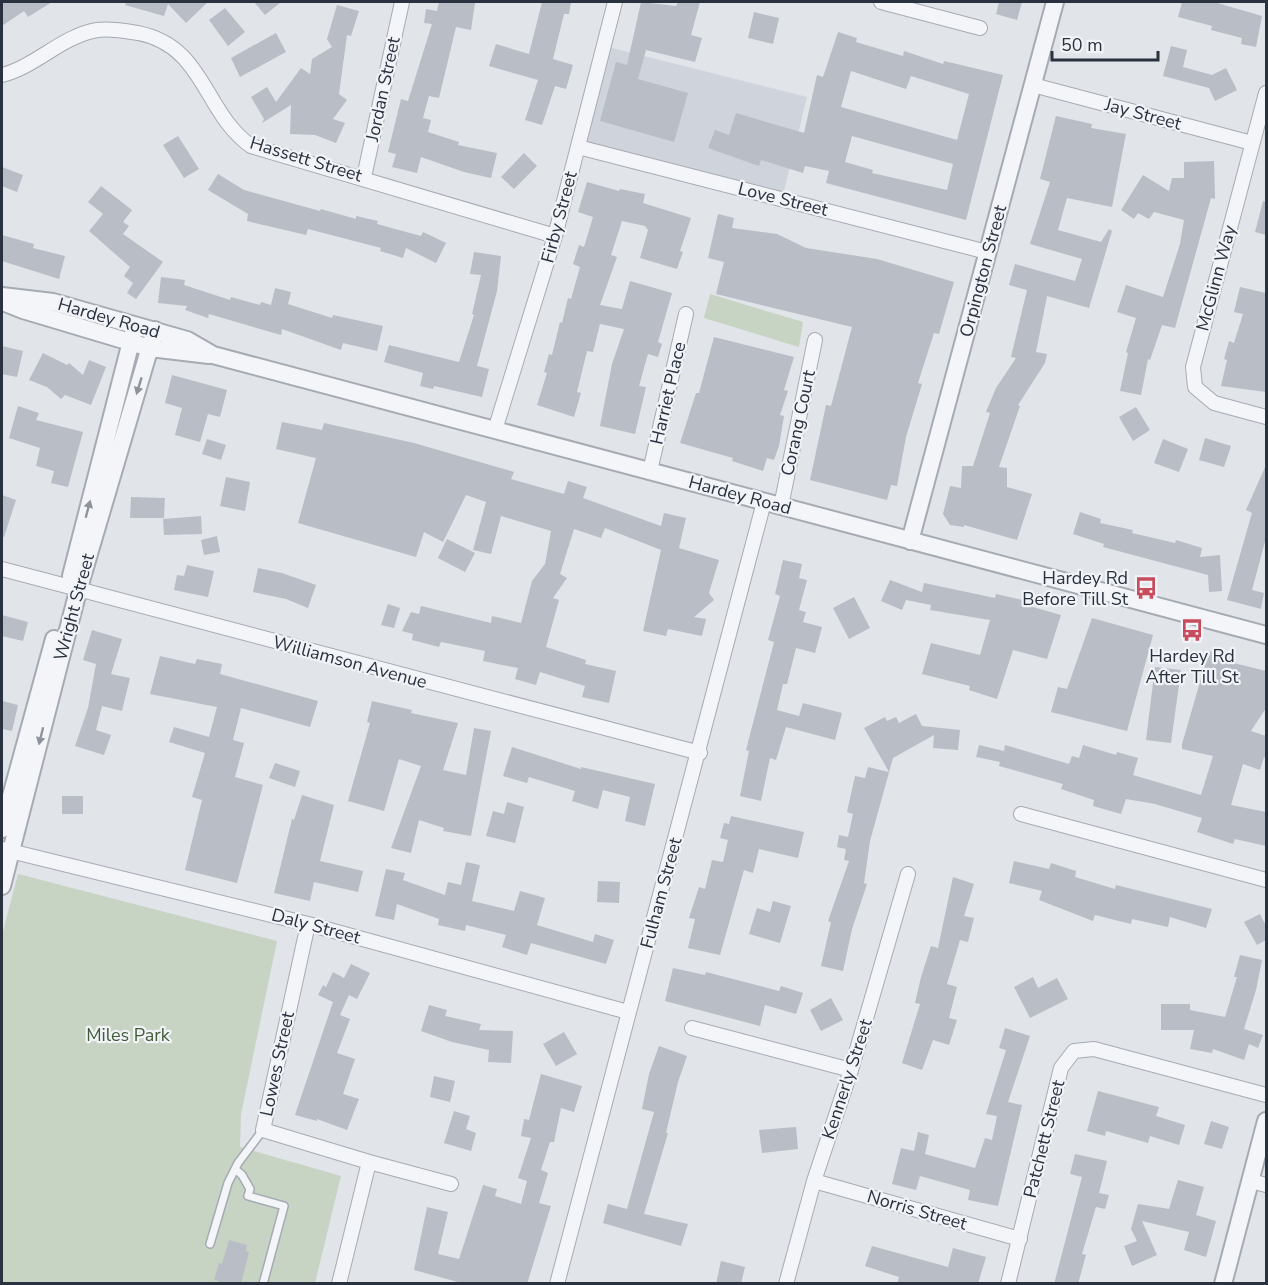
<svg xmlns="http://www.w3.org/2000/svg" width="1268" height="1285" viewBox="0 0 1268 1285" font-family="'Nunito Sans',sans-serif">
<rect width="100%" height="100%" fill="#e1e4e9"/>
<!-- built -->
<path fill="#cfd3db" d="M604 46 807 97 782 199 578 147Z"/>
<!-- green -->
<path fill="#c7d3c3" d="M710 294 803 322 799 347 704 318Z
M18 874 277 941 241 1114 240 1147 341 1176 315 1283 2 1284V935Z"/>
<!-- building -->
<path fill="#b9bdc6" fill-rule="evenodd" d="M2 2H52L28 17 24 11 2 26Z
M126 2H208L186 23 168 4 164 16 125 5Z
M254 2H281L265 15Z
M439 2 475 3 471 30 456 27 439 98 429 96 423 118 431 120 428 132 459 142 458 145 497 153 491 178 464 172 421 157 417 173 392 167 396 154 388 152 401 99 408 101 432 24 424 23 426 9 437 11Z
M542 2H571L569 14H564L553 59 573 65 566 89 555 86 542 125 525 120 538 80 489 66 496 44 529 54Z
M641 2 676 6 678 2H700L691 35 702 38 695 62 646 50 638 79 688 93 674 142 600 121 616 62 627 65Z
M999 2H1022L1017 20 996 14Z
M1182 2H1214L1262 16 1256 47 1241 44 1242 38 1211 30 1212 26 1178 17Z
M337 5 359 11 351 36 347 35 339 94 347 100 333 119 345 123 336 143 315 135 290 134 291 105 262 123 264 119 251 97 267 87 276 102 301 68 310 74 312 59 332 47 327 39Z
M225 8 245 32 228 46 209 20Z
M754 12 779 18 773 44 748 38Z
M838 32 857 38 856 42 903 56 904 51 943 64 944 61 1003 75 966 220 826 183 829 171 805 166 803 173 761 160 759 166 708 148 715 130 729 135 736 113 804 133 817 75 823 77ZM851 71 906 89 911 76 969 94 957 140 841 107ZM852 136 953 164 947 190 872 173 873 170 845 162Z
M276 33 286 52 240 77 231 58Z
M1171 46 1187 50 1183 67 1212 75 1226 68 1237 90 1215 101 1209 88 1163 76Z
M1056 116 1092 124 1091 128 1126 134 1112 207 1067 198 1058 230 1101 242 1109 229 1112 231 1089 308 1047 296 1036 352 1047 354 1045 363 1018 405 1020 406 999 467 1007 468V487L1032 494 1017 540 964 525V527L950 525 943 514 950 486 961 488 962 466H973L990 413 986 412 996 388 1016 358 1011 357 1027 290 1009 285 1015 264 1075 281 1082 259 1030 244 1050 182 1040 179Z
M178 136 199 169 184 178 163 145Z
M524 153 537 166 514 189 501 177Z
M1214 161 1215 199 1211 198 1175 328 1162 325 1150 360 1148 359 1141 395 1120 391 1128 353 1126 352 1136 318 1117 312 1126 285 1163 297 1180 244 1184 220 1154 212 1149 219 1138 213 1134 219 1121 210 1143 175 1169 191 1172 178H1184V162Z
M2 167 23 175 17 192 2 186Z
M218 174 244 190 320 211 321 209 356 219V216L378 221 377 224 421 236 423 232 446 243 436 263 406 248 403 258 380 251 381 248 308 229 306 235 247 221 248 214 208 190Z
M587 182 619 191 620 189 645 194 643 203 691 218 680 251 683 252 677 269 640 258 648 230 645 226 622 221 611 255 617 257 600 305 622 309 630 281 672 293 658 342 662 344 658 357 648 354 644 368 639 386 646 387 635 434 600 426 612 364 624 329 600 324 593 352 587 351 577 392 581 393 574 417 537 405 547 373 544 372 549 354 552 355 560 322 562 323 568 298 571 299 580 267 573 264 579 245 584 247 593 217 578 212Z
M101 186 132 210 123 222 129 226 123 234 163 262 136 299 127 293 133 283 124 276 130 267 89 231 103 214 88 202Z
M1263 201 1266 202V235L1255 232Z
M718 214 734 218 732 228 777 234 806 248 877 259 954 282 939 334 934 333 918 383 922 384 906 437 897 486 891 485 887 500 810 480 826 405 831 406 852 327 716 294 724 262 708 258Z
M2 235 34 244 33 248 65 256 59 279 2 261Z
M474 252 501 256 497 291 477 366 489 369 482 397 434 386 433 389 420 386 423 373 384 362 389 345 459 362 474 315 472 314 481 275 470 274Z
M161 277 185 280 184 285 230 300 231 297 260 305 261 302 271 305 275 288 291 292 288 304 332 318 333 315 383 326 377 351 343 343 341 350 282 329 281 335 209 314 208 318 185 310 187 306 158 303Z
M1240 287 1266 293V392L1221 386 1227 360 1224 359 1229 341 1234 343 1243 314 1234 312Z
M714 337 794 357 784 390 788 391 780 415 784 416 779 446 774 460 767 458 763 471 732 461 733 458 680 443 696 393H699Z
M2 346 23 351 17 377 2 374Z
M43 353 67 365 69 363 83 375 89 360 106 367 91 405 65 395 61 399 47 387 29 380Z
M172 375 227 390 220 417 208 414 200 442 175 435 182 408 165 403Z
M18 406 39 413 36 420 83 432 68 487 51 483 54 471 36 466 40 448 9 438Z
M1136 407 1150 430 1133 441 1119 417Z
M282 422 322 430 324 423 414 443 514 472 511 479 564 494 568 481 587 487 583 498 661 526 664 513 686 518 679 548 719 560 709 593 714 600 694 617 706 619 702 636 668 629 666 636 643 631 661 550 605 528 601 538 574 529 560 574 567 578 553 598 559 600 546 647 586 660 585 664 616 671 609 703 582 697 585 686 540 672 536 685 515 679 518 668 483 661 485 651 441 642 439 647 412 640 413 634 402 631 411 612 419 614 421 606 491 623 492 616 521 623 532 581 545 564 551 531 501 516 491 554 473 550 486 502 466 495 443 542 424 532 416 557 298 523 316 458 276 449Z
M1205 438 1231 446 1224 467 1199 460Z
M207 439 226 445 221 460 202 454Z
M1163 439 1188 449 1179 472 1154 463Z
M1266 465V538L1252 590 1264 593 1261 609 1227 600 1252 513 1246 510Z
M226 477 250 482 245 511 220 506Z
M2 495 16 500 4 537H2Z
M131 497 165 498 164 518H130Z
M1080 512 1101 519 1100 523 1133 530 1132 533 1175 543 1176 540 1202 548 1200 557 1220 555 1222 591 1209 592 1208 575 1103 547 1104 544 1073 534Z
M201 516 202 534 164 535 163 519Z
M217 536 220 552 204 555 201 540Z
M447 539 475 553 465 572 438 558Z
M783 560 802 564 799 578 807 580 799 610 806 612 803 622 822 627 815 653 796 648 787 684H783L777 710 799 716 803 703 842 713 835 740 786 727 776 760 770 758 761 801 740 796 749 751 746 750 774 642 768 640 780 596 775 594Z
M187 565 214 571 208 597 174 590 177 575 184 576Z
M258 568 282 573 316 585 308 608 286 599 253 592Z
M890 580 922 592 924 583 995 598 996 594 1023 600 1022 604 1061 615 1047 659 1013 650 997 699 969 690 970 686 922 674 931 643 980 655 990 620 930 610 931 605 906 600 902 610 881 601Z
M854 597 870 628 849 639 833 608Z
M388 604 400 608 394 628 381 625Z
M2 615 28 622 23 641 2 636Z
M1092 618 1153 635 1127 731 1051 712 1058 687 1067 689Z
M92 630 122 639 111 674 130 678 122 711 102 706 96 730 111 735 104 755 75 746 88 708 96 664 83 660Z
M1209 651 1231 657 1230 662 1266 671V708L1251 731 1266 736V758L1264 757 1260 770 1243 764 1231 805 1266 812V846L1235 839 1233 844 1197 832 1202 818 1155 804 1126 799 1121 814 1093 806 1094 800 1061 789 1063 784 999 766 1000 762 976 757 979 745 1004 751 1005 745 1069 764 1072 756 1079 758 1083 745 1116 755 1117 752 1138 758 1133 775 1201 795 1213 756 1182 749V744Z
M160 656 195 664 197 659 222 664 220 674 318 701 310 727 241 708 233 740 244 743 235 777 263 785 237 883 185 870 202 800 192 797 205 753 169 742 174 727 209 737 217 707 150 694Z
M1155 667 1181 670 1171 743 1146 740Z
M2 701 18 705 12 731 2 729Z
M372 701 412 710 411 713 458 723 443 770 466 775 474 728 491 731 471 836 443 831 444 828 419 820 411 853 391 848 421 766 399 759 384 811 348 801 370 723 367 722Z
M916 714 922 726 960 730 958 750 933 748 934 735 893 758 870 841 864 883 867 884 852 929 843 971 821 966 831 922 828 921 849 861 844 860 846 849 837 847 839 835 848 837 853 814 847 812 855 776 865 778 868 767 889 772 864 728 885 717 887 721 896 717 899 723Z
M512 747 581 769V767L655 784 645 826 625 821 630 797 603 790 598 809 572 801 575 791 529 777 527 783 503 776Z
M275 763 300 771 295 787 269 778Z
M302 795 334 805 320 861 363 871 358 892 314 882 310 901 274 893 292 819 294 820Z
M62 796H83V814H62Z
M507 802 524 807 515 843 486 836 493 811 504 814Z
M731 816 804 832 798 858 759 849 753 873 744 870 720 955 688 948 695 919 689 918 699 887 705 889 712 860 723 862 728 840 720 838 724 823 729 824Z
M1014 861 1049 869 1051 863 1076 871 1075 877 1115 889 1116 885 1212 909 1206 928 1170 917 1168 927 1132 919 1131 924 1095 915 1093 921 1039 900 1042 891 1009 883Z
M466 862 480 865 472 901 514 911 520 891 545 898 537 925 593 942 595 934 614 940 606 964 531 943 527 955 502 947 506 935 466 925 465 931 438 925 439 919 397 904 394 920 375 916 386 869 405 873 403 880 445 895 448 882 461 885Z
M953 877 974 884 964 916 974 918 968 942 960 940 947 984 957 987 949 1018 957 1020 949 1045 933 1040 922 1070 902 1063 920 1004 915 1003 921 977 931 946 938 948Z
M598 881 620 882 619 903 597 902Z
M773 901 791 906 780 943 749 934 757 908 770 912Z
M1260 914 1266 926V940L1257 945 1244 922Z
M1240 955 1262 960 1256 990 1244 1029 1263 1035 1258 1048 1249 1044 1244 1060 1213 1049 1212 1053 1190 1049 1194 1030H1161V1004H1190V1010L1225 1017 1237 977H1234Z
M351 964 370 973 357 999 349 995 340 1015 350 1019 337 1053 355 1059 343 1094 359 1099 347 1130 317 1119V1121L295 1115 333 1002 318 995 323 985 326 987 333 972 344 978Z
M673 968 705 975 706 972 779 991 781 986 803 993 796 1014 765 1005 760 1026 665 1001Z
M1033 977 1038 988 1057 978 1068 999 1030 1018 1014 987Z
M831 998 843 1020 821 1031 810 1010Z
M429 1005 447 1010 445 1016 481 1024 479 1030 513 1031 511 1063 488 1062 489 1050 452 1042 421 1031Z
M1005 1028 1030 1036 1008 1102 1022 1105 998 1206 968 1200 970 1190 920 1176 916 1190 892 1184 901 1148 914 1151 918 1132 929 1135 925 1154 975 1168 985 1138 992 1140 997 1116 986 1114 1006 1050 999 1048Z
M564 1032 577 1054 556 1066 543 1044Z
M659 1046 687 1056 678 1082 666 1133H668L644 1214 688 1224 681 1246 603 1223 608 1204 627 1209 654 1112 642 1109 649 1074Z
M541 1074 582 1086 574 1112 561 1108 554 1142H550L541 1170 548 1173 539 1203 551 1206 527 1284H465L414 1270 427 1207 448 1212 438 1254 459 1259 483 1185 497 1189 495 1196 521 1204 527 1181 518 1178 531 1138 521 1136 524 1119 529 1120Z
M434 1076 455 1081 450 1102 430 1097Z
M1098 1091 1159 1107 1156 1116 1185 1125 1179 1145 1150 1136 1148 1143 1106 1131 1105 1136 1087 1131Z
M454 1111 470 1116 466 1129 476 1133 471 1151 444 1143Z
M1211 1121 1229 1127 1222 1149 1204 1144Z
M796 1127 798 1149 762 1153 759 1130Z
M1075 1154 1107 1161 1099 1193 1109 1195 1105 1209 1096 1207 1082 1254 1086 1255 1078 1284H1054L1082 1177 1070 1174Z
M1178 1180 1204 1187 1196 1215 1216 1221 1206 1257 1184 1250 1189 1232 1142 1221 1157 1255 1132 1266 1124 1246 1137 1241 1131 1229 1138 1204 1169 1209Z
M229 1240 247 1245 246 1251 249 1252 241 1284H219V1281L214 1280 219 1263 222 1264Z
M872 1246 948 1267 953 1248 986 1257 978 1284H897L899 1277 865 1266Z
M721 1261 745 1267 741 1284H716Z"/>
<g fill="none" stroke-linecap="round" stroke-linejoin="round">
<!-- service casing -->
<g stroke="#a6abb3" stroke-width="10">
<path id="service" d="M235 1169 242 1175 250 1189 248 1196 284 1206 263 1284
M210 1244 228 1183 238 1163 263 1130"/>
</g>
<!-- minor casing -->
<g stroke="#a6abb3" stroke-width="16">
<path id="minor" d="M881 2 980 28
M2 75C35 67 62 36 97 30 110 28 126 31 138 33 205 46 203 112 251 146L555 236
M1033 85 1252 143
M1266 93 1193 367 1195 387 1214 403 1266 417
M578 147 987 252
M364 177 402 2
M495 430 555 236 615 2
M650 471 686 314
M781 506 815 340
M2 569 700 753
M1021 814 1266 880
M2 849 308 924 628 1012
M308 924 263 1130 369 1162 339 1284
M692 1028 851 1070
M369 1162 451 1184
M814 1181 1020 1239
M1251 1181 1266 1185
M557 1284 764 502
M786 1284 814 1181 851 1070 908 874
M1008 1284 1061 1068 1074 1051 1094 1049 1266 1095"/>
</g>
<!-- tertiary casing -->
<g stroke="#a6abb3" stroke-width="20">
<path id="tertiary" d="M2 296 53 302 187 340 213 355 1266 635
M3 302 23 310 150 348 209 355
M910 541 1055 2
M71 576 135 326
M2 829 54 639
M2 886 78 591 155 330
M1223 1284 1266 1121"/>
</g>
<!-- service -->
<use href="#service" stroke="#f4f5f8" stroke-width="7"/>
<!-- minor -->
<use href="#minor" stroke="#f4f5f8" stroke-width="14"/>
<!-- tertiary -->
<use href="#tertiary" stroke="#f4f5f8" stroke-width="16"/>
</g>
<!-- one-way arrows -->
<defs><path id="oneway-solid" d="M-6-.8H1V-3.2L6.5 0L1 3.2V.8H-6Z" transform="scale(1.5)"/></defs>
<g fill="#8f949c">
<use href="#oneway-solid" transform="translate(139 386) rotate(107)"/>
<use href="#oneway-solid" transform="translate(88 509) rotate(-75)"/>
<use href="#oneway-solid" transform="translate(41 736) rotate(104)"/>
</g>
<!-- icons -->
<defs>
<g id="bus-bare" transform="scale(1.8)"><path d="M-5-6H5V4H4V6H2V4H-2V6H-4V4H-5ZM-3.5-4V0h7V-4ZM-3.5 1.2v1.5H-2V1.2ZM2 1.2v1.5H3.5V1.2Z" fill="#c74d5e" stroke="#f1f3f7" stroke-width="2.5" paint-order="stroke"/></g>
</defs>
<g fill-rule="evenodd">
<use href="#bus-bare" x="1146" y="588"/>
<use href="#bus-bare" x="1192" y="630"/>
</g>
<g text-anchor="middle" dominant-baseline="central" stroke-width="4.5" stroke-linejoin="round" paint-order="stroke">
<!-- street labels -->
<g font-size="18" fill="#2a3240" stroke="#f1f3f7">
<text transform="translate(383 89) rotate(-78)">Jordan Street</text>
<text transform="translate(1143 114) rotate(15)">Jay Street</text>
<text transform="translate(306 159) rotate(17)">Hassett Street</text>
<text transform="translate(783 199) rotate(14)">Love Street</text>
<text transform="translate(559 217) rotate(-75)">Firby Street</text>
<text transform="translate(983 271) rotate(-75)">Orpington Street</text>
<text transform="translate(1216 278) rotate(-75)">McGlinn Way</text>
<text transform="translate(109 318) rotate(16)">Hardey Road</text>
<text transform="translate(668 393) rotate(-77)">Harriet Place</text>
<text transform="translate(798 423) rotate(-78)">Corang Court</text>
<text transform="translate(740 495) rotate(15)">Hardey Road</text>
<text transform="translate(74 607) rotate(-75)">Wright Street</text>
<text transform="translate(350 662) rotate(15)">Williamson Avenue</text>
<text transform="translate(661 893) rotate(-75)">Fulham Street</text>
<text transform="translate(316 926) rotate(15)">Daly Street</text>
<text transform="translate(277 1064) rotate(-78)">Lowes Street</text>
<text transform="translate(847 1079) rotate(-72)">Kennerly Street</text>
<text transform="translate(1044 1139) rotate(-76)">Patchett Street</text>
<text transform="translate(917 1210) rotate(16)">Norris Street</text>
</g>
<!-- poi labels -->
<g font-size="18" fill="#2a3240" stroke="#f1f3f7" text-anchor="end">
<text x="1128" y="578">Hardey Rd<tspan x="1128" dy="21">Before Till St</tspan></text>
<text x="1192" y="656" text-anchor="middle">Hardey Rd<tspan x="1192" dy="21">After Till St</tspan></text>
</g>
<!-- park labels -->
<g font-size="18" fill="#3f5b38" stroke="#f1f3f7">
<text x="128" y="1035">Miles Park</text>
</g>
</g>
<!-- border -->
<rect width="1268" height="1285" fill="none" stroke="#2a3240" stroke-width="6"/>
<!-- scale -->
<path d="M1052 51v9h106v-9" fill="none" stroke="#2a3240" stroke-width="3"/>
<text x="1061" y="51" font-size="18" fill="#2a3240" stroke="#f1f3f7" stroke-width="4.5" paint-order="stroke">50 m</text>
</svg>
